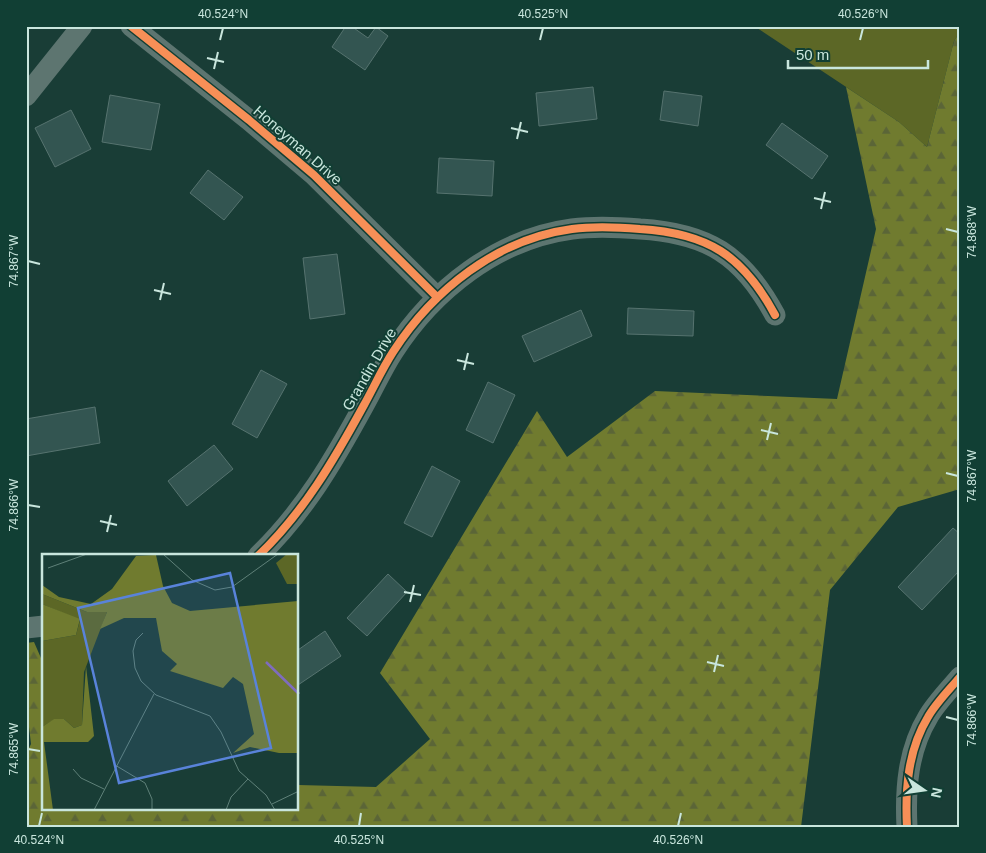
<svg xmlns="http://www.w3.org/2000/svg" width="986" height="853" viewBox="0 0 986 853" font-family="Helvetica,sans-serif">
<defs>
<pattern id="forest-firs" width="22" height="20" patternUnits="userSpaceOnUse" patternTransform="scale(1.25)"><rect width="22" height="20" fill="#707b2f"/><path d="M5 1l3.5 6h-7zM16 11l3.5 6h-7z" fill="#5b6537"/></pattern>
</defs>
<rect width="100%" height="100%" fill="#193d36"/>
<!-- green -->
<path fill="#5c6726" d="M754 26H960V32L954 41 927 147 899 122Z"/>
<!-- forest -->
<path fill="url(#forest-firs)" d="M960 32V489L898 507 830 590 801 827H26V754L31 744 26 701V643L34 642 44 665V809H298V785L376 787 430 739 380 673 537 411 567 457 655 391 837 399 876 229 846 87 899 122 927 147 954 41Z"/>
<!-- building -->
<path fill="#335551" stroke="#56736f" d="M346 26H351L368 38 376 27 388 36 365 70 332 47Z
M593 87 597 119 539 126 536 93Z
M664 91 702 96 698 126 660 120Z
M110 95 160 104 151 150 102 142Z
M71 110 91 149 55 167 35 128Z
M782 123 828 156 812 179 766 145Z
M439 158 494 161 492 196 437 193Z
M208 170 243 197 224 220 190 193Z
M337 254 345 314 310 319 303 258Z
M628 308 694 311 693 336 627 334Z
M581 310 592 336 534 362 522 336Z
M261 370 287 384 257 438 232 424Z
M488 382 515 395 493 443 466 430Z
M95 407 100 443 26 456V419Z
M214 445 233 469 187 506 168 481Z
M432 466 460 481 432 537 404 523Z
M953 528 960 534V570L922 610 898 587Z
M388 574 407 592 367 636 347 618Z
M325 631 341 656 298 685V650Z"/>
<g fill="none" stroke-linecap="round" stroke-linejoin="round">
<!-- street -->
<path stroke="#5d7570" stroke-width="21" d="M131 26 249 120 314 175 437 297
M26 96 82 26
M258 556C304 512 334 460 364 405 374 387 382 369 393 352 433 290 497 239 572 229 594 226 617 227 640 229 707 233 743 255 775 315
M26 628 44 626
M907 827C905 789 908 750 928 717 936 703 949 690 960 677"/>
<!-- cycleway casing -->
<g stroke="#113f34" stroke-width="11">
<path id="cycleway" d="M131 26 249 120 314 175 437 297
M258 556C304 512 334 460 364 405 374 387 382 369 393 352 433 290 497 239 572 229 594 226 617 227 640 229 707 233 743 255 775 315
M907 827C905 789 908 750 928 717 936 703 949 690 960 677"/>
</g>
<!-- cycleway -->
<use href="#cycleway" stroke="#f78f57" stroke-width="8"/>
</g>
<!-- ticks -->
<path fill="none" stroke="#c9e6dd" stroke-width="2" d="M220 40 223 28M540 40 543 28M860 40 863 28M207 58 224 62M214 69 218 52M511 128 528 132M517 139 521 122M814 198 831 202M821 209 825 192M946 229 958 232M28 261 40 264M154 290 171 294M160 300 164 283M457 360 474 364M464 370 468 353M761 430 778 434M767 440 771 423M946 473 958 476M28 505 40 507M100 521 117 525M107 532 111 515M404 592 421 595M410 602 414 585M707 662 724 666M714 672 718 655M946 717 958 720M28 749 40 751M39 826 42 813M359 826 361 813M678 826 681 813"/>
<g text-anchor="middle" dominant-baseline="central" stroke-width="4" stroke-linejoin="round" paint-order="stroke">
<!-- street labels -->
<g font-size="15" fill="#c9e6dd" stroke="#113f34">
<text transform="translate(298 145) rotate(41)">Honeyman Drive</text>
<text transform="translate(369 369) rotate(-60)">Grandin Drive</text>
</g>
</g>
<!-- overview -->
<g transform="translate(42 554)">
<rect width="256" height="256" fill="#193d36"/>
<path d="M245 0H256V30H245L234 9ZM0 40 45 58H65L42 118 40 171 32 174 22 165H13L0 173V87L34 81 38 66 0 50Z" fill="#5c6726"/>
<path d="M114 1 121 32 130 49 148 57 256 47V199H237L208 193 191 199 212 180 201 130 191 123 181 134 128 117 135 110 120 97 114 64H82L58 75 65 58H45L0 40V31L17 43 49 50 70 35 94 2ZM0 50 38 65 34 81 0 87ZM44 112 52 182 46 188H2L11 256H0V173L12 165H22L32 174 40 171Z" fill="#707b2f"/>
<path fill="none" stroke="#7f6cbf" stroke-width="2.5" d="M224 108 257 140"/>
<path fill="none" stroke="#5f8179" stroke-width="1" d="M121 0 150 26 173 36 190 33 236 0M6 14 45 0M101 79 94 86 91 97 93 114 99 127 114 141 168 162 179 178 197 217 224 241 233 256M73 211 103 229 110 245V256M31 215 39 224 62 235M230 250 257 237M52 256 112 140M184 256 189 243 206 225"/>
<path fill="#5983da" fill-opacity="0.15" stroke="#5983da" stroke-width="2.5" d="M188 19 229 194 77 229 36 54Z"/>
<rect width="256" height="256" fill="none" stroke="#c9e6dd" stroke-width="2.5"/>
</g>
<!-- border -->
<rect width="986" height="853" fill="none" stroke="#113f34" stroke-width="55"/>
<!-- north arrow -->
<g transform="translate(924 790) rotate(103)" stroke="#113f34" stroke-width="4" paint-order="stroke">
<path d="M0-4L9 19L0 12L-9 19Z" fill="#c9e6dd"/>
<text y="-8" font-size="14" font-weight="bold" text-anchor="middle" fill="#c9e6dd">N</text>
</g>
<!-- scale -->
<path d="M788 60v8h140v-8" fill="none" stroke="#c9e6dd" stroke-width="2.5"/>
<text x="796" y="60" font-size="15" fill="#c9e6dd" stroke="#113f34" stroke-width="4" paint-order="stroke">50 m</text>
<rect x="28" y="28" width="930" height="798" fill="none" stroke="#c9e6dd" stroke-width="2"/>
<g font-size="12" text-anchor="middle" fill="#c9e6dd">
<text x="223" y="18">40.524°N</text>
<text x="543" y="18">40.525°N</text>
<text x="863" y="18">40.526°N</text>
<text transform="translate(972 232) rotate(-90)" y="4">74.868°W</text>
<text transform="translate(14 261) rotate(-90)" y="4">74.867°W</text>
<text transform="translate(972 476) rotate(-90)" y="4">74.867°W</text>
<text transform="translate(14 505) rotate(-90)" y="4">74.866°W</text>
<text transform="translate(972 720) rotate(-90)" y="4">74.866°W</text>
<text transform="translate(14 749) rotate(-90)" y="4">74.865°W</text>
<text x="39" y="844">40.524°N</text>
<text x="359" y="844">40.525°N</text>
<text x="678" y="844">40.526°N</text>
</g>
</svg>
